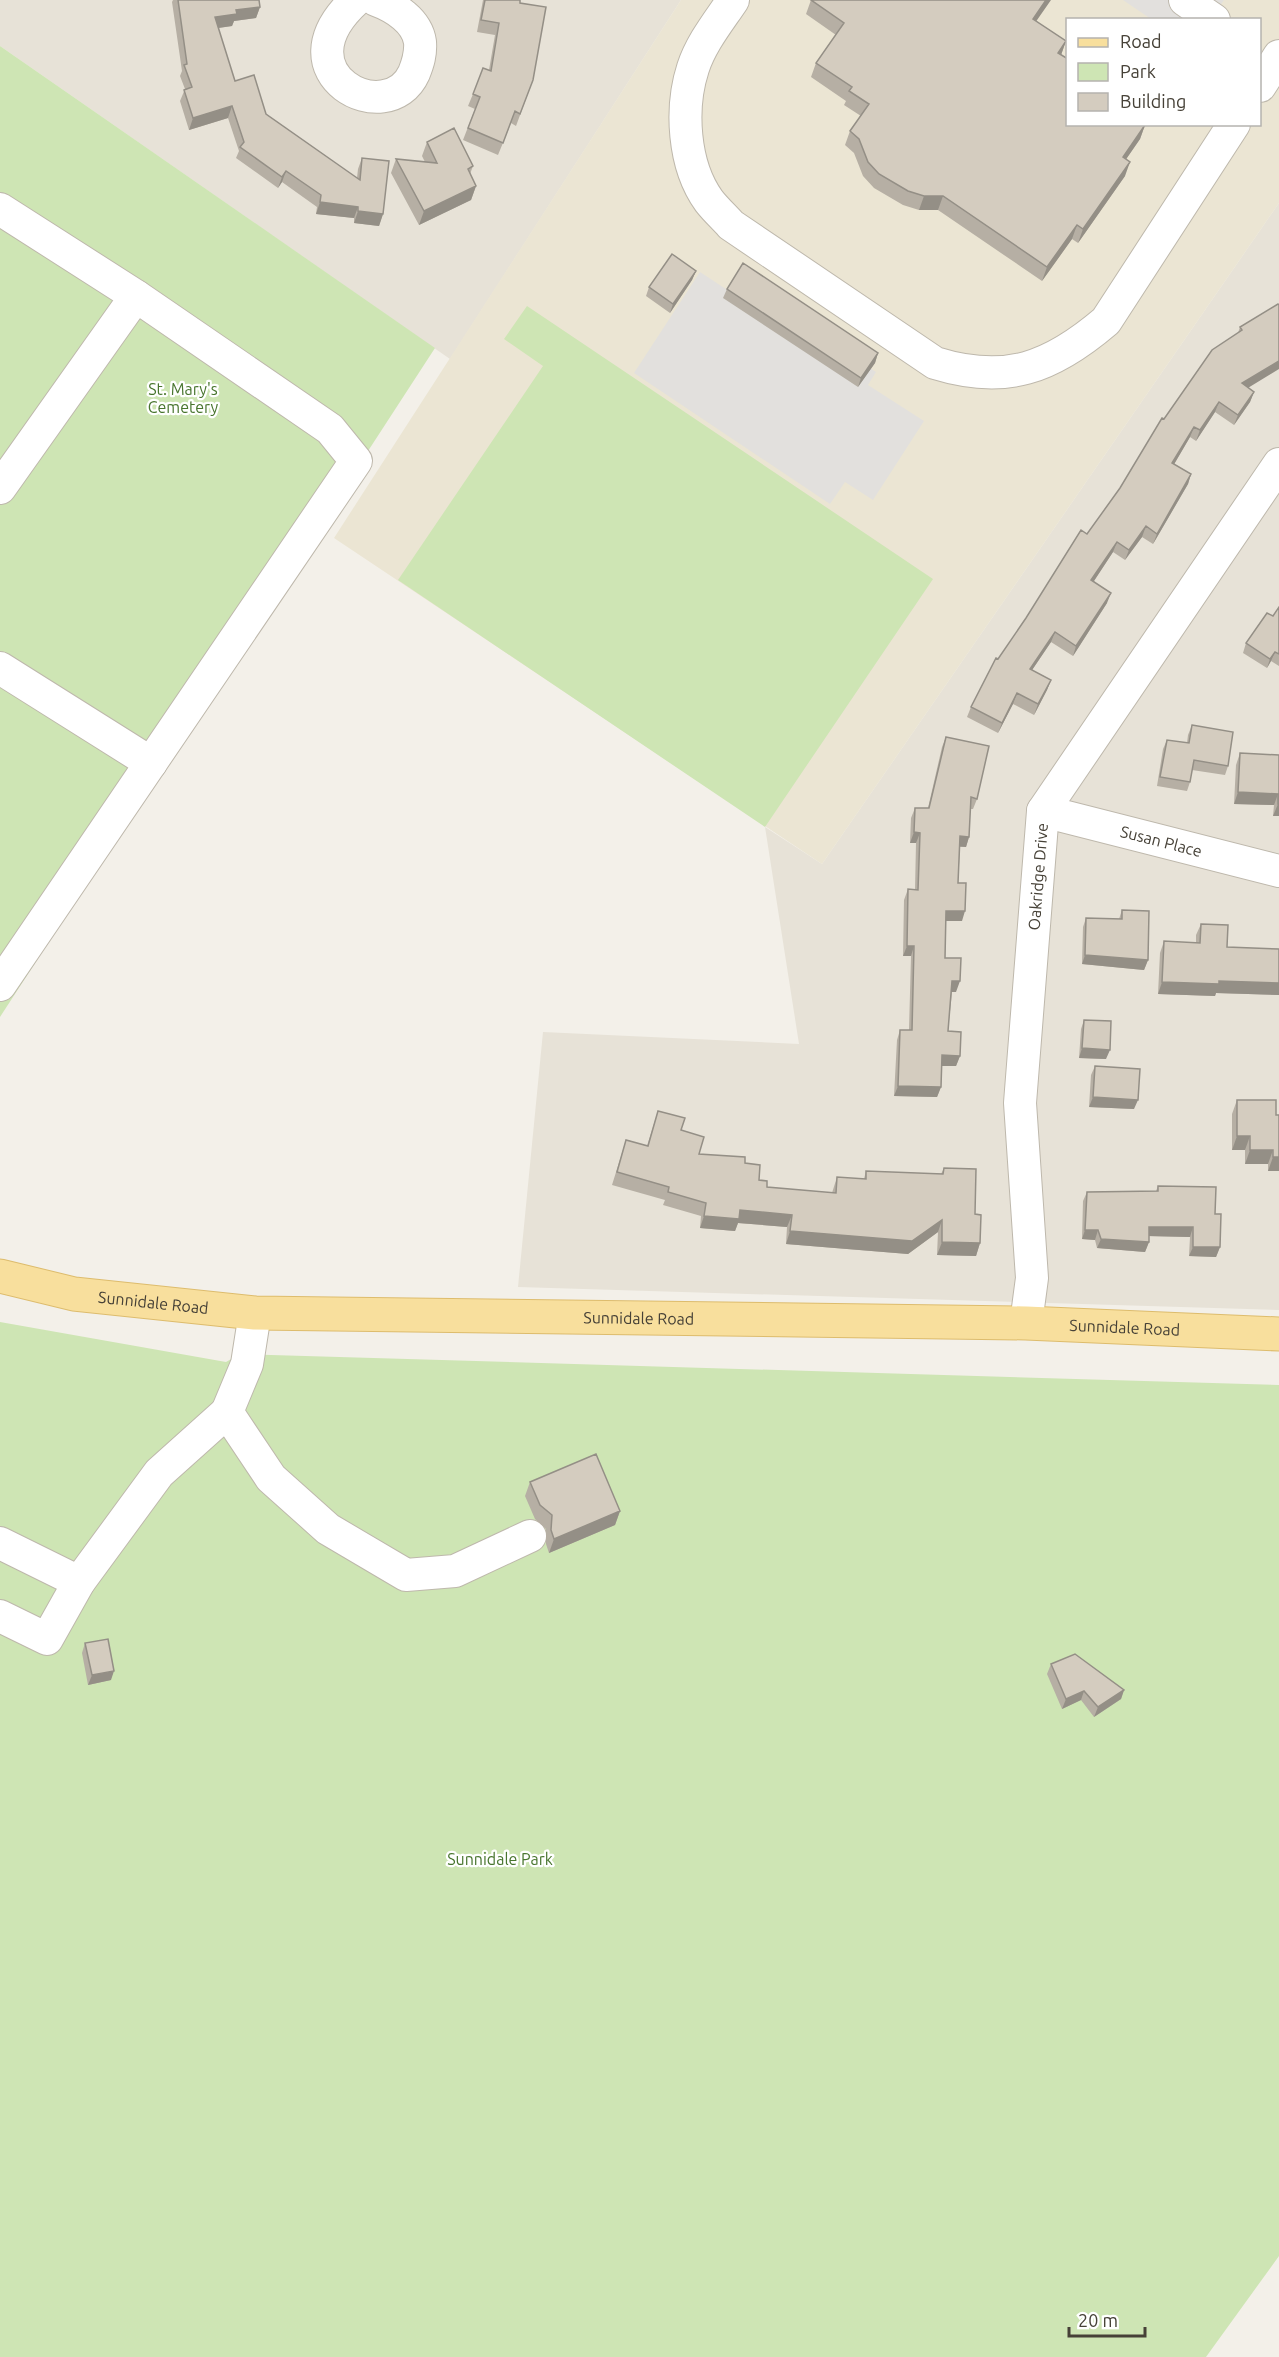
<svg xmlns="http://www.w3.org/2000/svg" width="1279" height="2357" viewBox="0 0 1279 2357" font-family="Ubuntu,sans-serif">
<rect width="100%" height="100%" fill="#f3f0e9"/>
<!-- residential -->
<path fill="#e7e2d7" d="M0 0H681L450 359 0 46Z
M1279 203V1310L518 1287 543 1032 799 1044 765 827 822 864Z"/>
<!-- education -->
<path fill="#ebe5d3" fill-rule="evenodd" d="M681 0H1279V203L822 864 334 538ZM1068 20H1260V124H1068Z"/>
<!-- green -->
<path fill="#cee5b4" d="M0 46 435 348 0 1017Z
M527 306 933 579 765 827 398 580 543 366 504 339Z
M0 1322 226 1362 240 1354 1279 1385V2256L1206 2357H0Z"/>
<!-- parking -->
<path fill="#e2e0dd" d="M1123 0H1224L1210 20 1151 19Z
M700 272 738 297 745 287 876 372 868 385 924 421 873 500 845 482 830 504 634 373Z"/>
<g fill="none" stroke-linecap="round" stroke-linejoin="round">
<!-- minor casing -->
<g stroke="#beb8ac" stroke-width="34">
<g id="minor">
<path d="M356 0C275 74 388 131 414 73 418 63 421 54 420 42 417 21 395 7 376 0"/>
<path d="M733 0C719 21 701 43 693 68 680 108 683 165 709 201 716 210 724 217 731 225L935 363C1006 385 1051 368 1106 321L1234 124"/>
<path d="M1185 0 1214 20"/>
<path d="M1260 86 1279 56"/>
<path d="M0 209 136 296 330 429 356 461 0 985"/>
<path d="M0 488 136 296"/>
<path d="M0 668 151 763"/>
<path id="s1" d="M1043 811 1279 871"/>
<path d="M255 1313 247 1364 227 1412 271 1478 328 1529 406 1575 455 1571 530 1536"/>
<path id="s2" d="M1026 1323 1032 1278 1020 1103 1043 811 1279 464"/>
<path d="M0 1543 79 1582"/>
<path d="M0 1616 47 1639 79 1582 159 1473 227 1412"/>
</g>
</g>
<!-- major casing -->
<g stroke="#ddbc6d" stroke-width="35">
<g id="major">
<path id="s3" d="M0 1276 74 1294 255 1313 1026 1323 1279 1334"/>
</g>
</g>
<!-- minor -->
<use href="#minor" stroke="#fff" stroke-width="32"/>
<!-- major -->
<use href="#major" stroke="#f8df9d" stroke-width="33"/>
</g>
<!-- wall -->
<path fill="#b6afa4" d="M173 0H259L260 7 256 18 234 21 232 26 218 28 235 81 266 114 357 178 358 169 362 158 383 214 379 226 354 223V218L316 214 317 207 282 182 278 188 236 158 239 151 228 118 189 130 180 101 185 89 180 76 182 71 172 2Z
M483 0H520V3L533 80 516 126 511 123 498 155 463 140 475 109 468 106 473 94 489 70 495 35 477 32Z
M811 0 1036 21 1066 41 1061 55 1068 124 1145 125 1140 139 1126 159 1125 176 1078 243 1072 239 1042 281 938 210H919L903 205 874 188 863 176 854 153 845 145 850 131 861 116 844 105 846 101 811 77 816 63 836 35 806 14Z
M427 142 473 166 470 174 476 186 471 200 419 225 391 173 396 159 425 162 422 156Z
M696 271 692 280 670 313 646 296 649 287Z
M727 289 878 353 875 363 858 387 723 298Z
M1278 304 1248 388 1254 392 1250 402 1234 425 1215 412 1196 441 1190 437 1174 464 1191 474 1188 484 1153 544 1142 537 1125 560 1113 552 1094 581 1107 603 1073 656 1051 642 1032 670 1051 680 1047 690 1034 715 1013 704 998 733 967 717 971 707 998 659 1120 488 1164 419 1238 333 1240 327Z
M1279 607V666L1271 661 1267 668 1243 653 1246 643 1273 616Z
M1192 725 1228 766 1225 775 1192 770 1190 782 1187 791 1157 786 1163 749 1167 740 1187 743 1188 735Z
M946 737 977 799 973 809H970L969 837 966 847H960L958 883 962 921H946L945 958 956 992H952L948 1031 960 1056 956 1066H942L941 1087 937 1097 894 1096 897 1040 900 1030H909L911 956H903L904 900 908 889 915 890 916 843H910L911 818 915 808H928L942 747Z
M1240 753 1279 755V754V816H1273L1274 805 1234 804 1236 765Z
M1122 910 1148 960 1144 970 1082 964 1083 927 1086 918 1119 919Z
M1201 924 1227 947 1279 949V995L1216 993 1215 996 1158 994 1160 953 1164 941 1196 943V935Z
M1084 1020 1106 1059 1079 1058 1081 1029Z
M1095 1066 1134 1109 1089 1107 1091 1075Z
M1237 1100 1276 1115H1279V1171H1268V1164H1245V1150H1232V1114Z
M658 1111 681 1130 699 1154 745 1163 759 1180 767 1187 832 1193 837 1177 864 1179 866 1171 941 1174 944 1168 975 1214 980 1243 976 1256 937 1255 938 1232 908 1254 786 1244 787 1227 738 1223 735 1231 700 1228 701 1216 663 1205 665 1200 612 1185 626 1140 647 1146Z
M1158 1186 1215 1214 1220 1247 1216 1257 1189 1256 1190 1237 1149 1236V1242L1145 1252 1097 1248 1095 1240 1082 1239 1083 1201 1087 1192 1156 1191Z
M530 1482 620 1511 615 1525 549 1553 546 1544V1529L535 1519 525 1496Z
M85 1643 111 1680 88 1685 82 1653Z
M1051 1664 1124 1690 1121 1699 1094 1717 1081 1700 1062 1709 1047 1674Z"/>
<!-- shaded-wall -->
<path fill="#948f86" d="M1046 0H1051L1028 33 1033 19Z
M260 7 256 18 234 21 232 26 211 29 215 17 236 10Z
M1066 41 1061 55 1058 53Z
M232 106 228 118 189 130 193 118Z
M1145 125 1140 139 1118 171 1123 157Z
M1130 162 1125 176 1078 243 1083 229Z
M286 171 282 182 278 188 282 177Z
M476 186 471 200 419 225 424 211Z
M924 196H943L938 210H919Z
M320 202 358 207 354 218 316 214Z
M358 211 383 214 379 226 354 223Z
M1077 225 1072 239 1042 281 1047 267Z
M696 271 692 280 670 313 673 304Z
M878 353 875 363 858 387 861 378Z
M1279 361V369L1238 394 1242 383Z
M1254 392 1250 402 1234 425 1238 415Z
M1219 402 1215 412 1196 441 1200 430Z
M1194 427 1190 437 1169 473 1172 463Z
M1191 474 1188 484 1153 544 1157 534Z
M1146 526 1142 537 1125 560 1129 550Z
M1117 542 1113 552 1088 590 1091 580Z
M1111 593 1107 603 1073 656 1076 646Z
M1055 632 1051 642 1026 679 1030 669Z
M1275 652 1271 661 1267 668 1270 659Z
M1051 680 1047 690 1034 715 1038 704Z
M1017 693 1013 704 998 733 1002 723Z
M1238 792 1278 794 1274 805 1234 804Z
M1278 804H1279V816H1273Z
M914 832 920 833 916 843H910Z
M960 836 969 837 966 847 956 846Z
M946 911H965L962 921H942Z
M907 946H914L911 956H903Z
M1085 955 1148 960 1144 970 1082 964Z
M952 981H960L956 992H949Z
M1219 981 1279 983V995L1216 993 1215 996 1158 994 1162 982Z
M1082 1048 1110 1050 1106 1059 1079 1058Z
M942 1055 960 1056 956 1066H938Z
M898 1086 941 1087 937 1097 894 1096Z
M1093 1097 1138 1100 1134 1109 1089 1107Z
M1237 1136H1250L1245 1150H1232Z
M1250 1150H1273L1268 1164H1245Z
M1273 1157H1279V1171H1268Z
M740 1210 792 1215 787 1227 738 1223 735 1231 700 1228 704 1216Z
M942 1220 938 1232 908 1254 786 1244 790 1231Z
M1149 1227H1193L1190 1237 1146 1236Z
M1085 1230H1098L1095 1240 1082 1239Z
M1101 1239 1149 1242 1145 1252 1097 1248Z
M942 1242 980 1243 976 1256 937 1255Z
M1193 1247H1220L1216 1257 1189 1256Z
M620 1511 615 1525 549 1553 554 1539Z
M114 1671 111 1680 88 1685 92 1675Z
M1124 1690 1121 1699 1094 1717 1098 1707Z
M1084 1691 1081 1700 1062 1709 1066 1699Z"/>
<!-- building -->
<path fill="#d4ccbf" stroke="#948f86" stroke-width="1.5" d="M178 0H259L260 7 236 10 237 14 215 17 235 81 254 75 266 114 360 180 362 158 389 161 383 214 358 211V207L320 202 321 195 286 171 282 177 240 147 244 142 232 106 193 118 184 90 192 87 184 65 187 64Z
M485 0H520V3L546 7 533 80 520 114 515 111 503 143 468 128 480 97 473 94 483 68 491 71 499 23 481 20Z
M811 0H1046L1033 19 1066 41 1058 53 1068 59V124H1144L1145 125 1123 157 1130 162 1083 229 1077 225 1047 267 943 196H924L908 191 879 174 868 162 859 139 850 131 869 104 849 91 852 87 816 63 844 23Z
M454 128 473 166 468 169 476 186 424 211 396 159 437 163 427 142Z
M672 254 696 271 673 304 649 287Z
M743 263 878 353 861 378 727 289Z
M1278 304 1279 305V361L1242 383 1254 392 1238 415 1219 402 1200 430 1194 427 1172 463 1191 474 1157 534 1146 526 1129 550 1117 542 1091 580 1111 593 1076 646 1055 632 1030 669 1051 680 1038 704 1017 693 1002 723 971 707 996 658 998 659 1026 618 1081 530 1087 534 1120 488 1162 418 1164 419 1212 350 1242 330 1240 327Z
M1279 607V654L1275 652 1270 659 1246 643 1267 613 1273 616Z
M1192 725 1233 732 1228 766 1194 760 1190 782 1160 777 1167 740 1189 743Z
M946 737 989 746 977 799 971 797 969 837 960 836 958 883H966L965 911H946L945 958H961L960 981H952L948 1031 961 1032 960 1056 942 1055 941 1087 898 1086 900 1030H912L914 946H907L908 889 918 890 920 833 914 832 915 808H929Z
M1240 753 1279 755V804H1278V794L1238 792Z
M1122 910 1149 911 1148 960 1085 955 1086 918 1122 919Z
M1201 924 1228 925 1227 947 1279 949V983L1219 981V984L1162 982 1164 941 1200 943Z
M1084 1020 1111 1021 1110 1050 1082 1048Z
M1095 1066 1140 1069 1138 1100 1093 1097Z
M1237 1100H1276V1115H1279V1157H1273V1150H1250V1136H1237Z
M658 1111 685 1118 681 1130 704 1137 699 1154 745 1157V1163L760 1165 759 1180 767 1181V1187L836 1193 837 1177 866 1179V1171L943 1174 944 1168 976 1169 975 1214 981 1215 980 1243 942 1242V1220L912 1241 790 1231 792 1215 740 1210 739 1219 704 1216 706 1203 668 1192 669 1187 617 1172 626 1140 648 1146Z
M1158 1186 1216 1187 1215 1214H1221L1220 1247H1193V1227H1149V1242L1101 1239 1098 1230H1085L1087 1192 1158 1191Z
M596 1454 620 1511 554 1539 551 1530 552 1515 540 1505 530 1482Z
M108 1639 114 1671 92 1675 85 1643Z
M1075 1654 1124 1690 1098 1707 1084 1691 1066 1699 1051 1664Z"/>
<g text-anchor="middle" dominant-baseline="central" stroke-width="4.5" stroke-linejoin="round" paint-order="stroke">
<!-- park labels -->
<g font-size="16" fill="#48752e" stroke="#fff">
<text x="183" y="389">St. Mary's<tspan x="183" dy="18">Cemetery</tspan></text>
<text x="500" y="1859">Sunnidale Park</text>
</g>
<!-- street labels -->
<g font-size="16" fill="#464137" stroke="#fff">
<text stroke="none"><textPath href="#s1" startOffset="122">Susan Place</textPath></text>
<text stroke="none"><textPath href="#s2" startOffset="448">Oakridge Drive</textPath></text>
<text stroke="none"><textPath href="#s3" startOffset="156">Sunnidale Road</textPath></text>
<text stroke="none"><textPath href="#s3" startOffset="642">Sunnidale Road</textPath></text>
<text stroke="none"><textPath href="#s3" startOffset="1128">Sunnidale Road</textPath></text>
</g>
</g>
<!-- legend -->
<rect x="1066" y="18" width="195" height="108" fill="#ffffff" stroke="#b5b3af" stroke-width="1.5"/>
<rect x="1078" y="38" width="30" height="9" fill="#f8df9d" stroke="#b5b3af" stroke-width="1.5"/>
<text x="1120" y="48" font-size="18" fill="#464137">Road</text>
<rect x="1078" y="63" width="30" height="18" fill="#cee5b4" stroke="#b5b3af" stroke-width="1.5"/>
<text x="1120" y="78" font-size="18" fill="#464137">Park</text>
<rect x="1078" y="93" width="30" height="18" fill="#d4ccbf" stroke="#b5b3af" stroke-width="1.5"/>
<text x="1120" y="108" font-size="18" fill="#464137">Building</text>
<!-- scale -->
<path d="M1069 2327v9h76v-9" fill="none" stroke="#464137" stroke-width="3"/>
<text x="1078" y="2327" font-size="18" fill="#464137" stroke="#ffffff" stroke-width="4.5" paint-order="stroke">20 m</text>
</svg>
